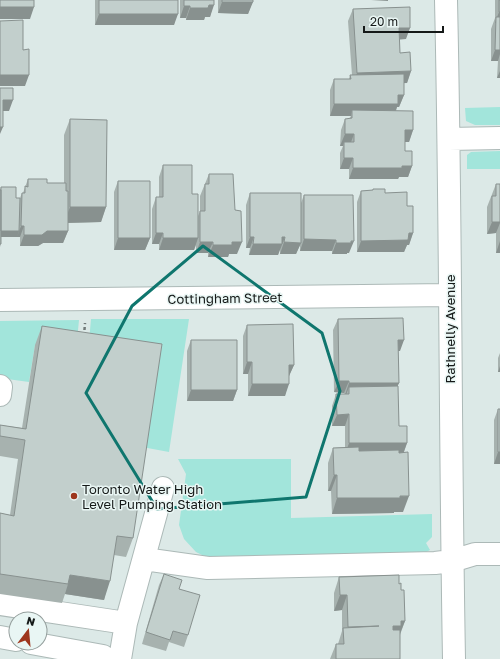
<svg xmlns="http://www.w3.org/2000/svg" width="500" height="659" viewBox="0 0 500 659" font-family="'Golos Text',sans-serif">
<rect width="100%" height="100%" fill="#dce9e7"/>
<!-- green -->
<path fill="#a2e5db" d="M500 107V125H475L466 121 465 108Z
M500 151V169H467V155L471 152Z
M91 319H189L169 452 142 447 88 353Z
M79 320 76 351 35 345 29 382 0 378V321Z
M178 459H291V518L432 514V537L426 543 430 550 417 557 208 558 196 552 184 539 179 525 186 474Z"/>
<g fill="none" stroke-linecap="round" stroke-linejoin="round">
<!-- minor casing -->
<g stroke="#acb9b7" stroke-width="24">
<path id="minor" d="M446 0C451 220 450 439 454 659
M449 139 500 138
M0 300 449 295
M0 386 1 387 0 395
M144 559 208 568 435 563 452 561 475 554H500
M0 604 126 623 163 488
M0 637 16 640
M31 643 103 656
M120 659 126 623"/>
</g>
<!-- path -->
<path stroke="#717978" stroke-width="2.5" stroke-dasharray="3 3" stroke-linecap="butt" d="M84 336 85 323"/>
<!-- minor -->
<use href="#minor" stroke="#fff" stroke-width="22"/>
</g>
<!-- wall -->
<path fill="#a7b2af" d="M95 0H178L174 25H95Z
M180 0H214L210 17H205L204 20H186V18H180Z
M218 0H253L248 14 218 13Z
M495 0H500V78H497L498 61H491V29L495 18Z
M353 9 406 39H399L400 53 411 71 407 83H404V95L399 107H397L396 111 413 130 409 142H405V151L412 166 408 177H399L398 179H349V169H340V153L343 146H340L341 130 345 119H349L351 116H330V90L334 79H349L350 75H352L348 21Z
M70 119 106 207 101 222 68 223V231L63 243H43L38 246H20V237H1V244L0 247V190L1 187 16 198H20L22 193H23L28 179 47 183H64V135Z
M163 165 192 194 198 216 200 211V196L209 174 235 210 237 254H229L228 257H208V253H196V245L194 250H159V244H152V209L156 197H159V177Z
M118 181 150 238 145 250H114V192Z
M496 184H500V253H496V233L487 234V207Z
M373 189 385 193 407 206 413 233 409 245H407L404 252H357V202L361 191 373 190Z
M250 193 301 203 304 195 349 253H347V254H332V251H300V245L296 254H280V248L278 255H249L250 248H246V205Z
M338 319 400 351H398L399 383 397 386 399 426 407 443 404 452 403 512H394V513L332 514 331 491H328V463L333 448 345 447V426H332V406L336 394H345L344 393 334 392 333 330Z
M247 325 294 365 289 376 285 396H248V374H243V336Z
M42 326 133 538 126 557 114 555 104 600 65 594 62 603 0 594V513L10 515 18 459 0 456V425L22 428 35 345Z
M191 340 237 390 233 401H187V351Z
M500 353V372H498V358Z
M498 409 500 464H494V420Z
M164 574 179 589 188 635 184 647 169 642 166 651 142 644 159 585Z
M339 577 399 584 401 590 405 621 400 635V659H330L336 644H338L342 631V610L334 611V593Z"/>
<!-- shaded-wall -->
<path fill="#88918f" d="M371 0H388V1Z
M222 2H253L248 14 218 13Z
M209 5H214L210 17H205L204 20H186L190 8Z
M184 6H190L186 18H180Z
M0 7H34L30 19H0Z
M499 12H500V23H495Z
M99 14H178L174 25H95Z
M399 28H410L406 39 395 40Z
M495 50H500V54L498 61H491Z
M411 71 407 83 352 85 357 73Z
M500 71V78H497Z
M0 75H29L25 86H0Z
M398 95H404L399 107H397L394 115 352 110 351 116H330L334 104Z
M3 100H13L9 111H0Z
M0 127H3L0 134Z
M405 130H413L409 142H401Z
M345 134H354L350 145 344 142 343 146H340Z
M344 158H353L349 169H340Z
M402 166H412L408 177H399L398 179H349L353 168Z
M70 207H106L101 222 64 223Z
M492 222H500V223L496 233 487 234Z
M21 226H24L20 237H17Z
M1 231H19L17 237H0Z
M47 231H68L63 243H43L38 246H20L24 235Z
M156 233H163L159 244H152Z
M409 233H413L409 245H407L404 252H357L361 241Z
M250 237H254L250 248H246Z
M282 237H285L278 255H249L253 244Z
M118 238H150L145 250H114Z
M163 238H198L194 250H159Z
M304 239 336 240 332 251H300Z
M354 241 349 253H347V254H332L336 243Z
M500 241V253H496Z
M200 242H213L208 253H196Z
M232 242H242L237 254H229L228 257H208L213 245Z
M284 242 301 243 296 254H280Z
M398 340H404L400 351H394Z
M247 362H252L248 374H243Z
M289 365H294L289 376H285Z
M500 366V372H498Z
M339 381H349L344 393 334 392Z
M349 383H399L394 394H349V387L346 395H345Z
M252 384H289L285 396H248Z
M191 390H237L233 401H187Z
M349 414 345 426H332L337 415Z
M349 443H407L403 454 345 455Z
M498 452H500V464H494Z
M334 475H337L331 491H328Z
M409 496 403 512H394V513L332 514 337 498Z
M70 575 110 581 104 600 65 594 68 584Z
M340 595H347L342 610 334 611Z
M401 621H405L399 636 387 642 393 626Z"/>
<!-- building -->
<path fill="#c2cfcc" stroke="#88918f" d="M0 0H34V7H0Z
M99 0H178V14H99Z
M184 0H214V5H209L208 8H190V6H184Z
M222 0H253V2H222Z
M499 0H500V12H499Z
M410 7V28H399L400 53 410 52 411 71 357 73 353 9Z
M496 17H500V50H495Z
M23 20V50L29 49V75H0V21Z
M404 74V95H398V104H334V79H351L350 75Z
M0 88H13V100H3V127H0Z
M352 110 413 111V130H405V151H412V166H402V168H353V158H344V142H354V134H345V119L352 118Z
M70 119 107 120 106 207H70Z
M163 165H192V194H198V238H163V233H156V197H163Z
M209 174H233L235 210 241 211 242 242H232V245H213V242H200V211H205V184H209Z
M28 179H47V183H66V191H68V231H47L42 235H24V226H21L22 193H25V186L28 187Z
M118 181H150V238H118Z
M496 184H500V222H492V196H496Z
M1 187H16V198H20L19 231H1Z
M373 189H385V193L407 192V206H413V233H409L408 240 361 241V191L373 190Z
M0 190H1V244H0Z
M250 193H301V243L284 242 285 237H282V244H253L254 237H250Z
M304 195H353L354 241H351V243H336V240L304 239Z
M403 318 404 340H398L399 383H349V381H339L338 319Z
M293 324 294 365H289V384H252V362H247V325Z
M42 326 162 344 133 538 117 536 110 581 70 575 68 584 0 574V513L14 516 25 440 0 436V425L26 429Z
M191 340H237V390H191Z
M398 386 399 426H407V443H349V414L337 415 336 394H349V387Z
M498 409H500V452H498Z
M359 447V451L399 450V453L408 452 409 496H400V498H337V475H334L333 448Z
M164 574 182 580 179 589 200 595 188 635 173 631 170 640 146 632Z
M399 575V584L401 583V590H404L405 621H401V626H393V630H400V659H336V644H344L343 628 379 626 348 627 347 595H340L339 577Z"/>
<!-- marked area -->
<path fill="none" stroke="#0f766e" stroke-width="3" stroke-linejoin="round" d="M203 246 322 333 340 391 306 497 157 509 86 393 132 306Z"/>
<!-- markers -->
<circle fill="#9e361d" stroke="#e9f6f4" stroke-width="1.5" cx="74" cy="496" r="4"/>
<g text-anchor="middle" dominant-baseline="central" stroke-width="3" stroke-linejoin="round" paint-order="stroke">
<!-- street labels -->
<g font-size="13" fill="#151918" stroke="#e9f6f4">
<text transform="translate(225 298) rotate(-1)">Cottingham Street</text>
<text transform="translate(450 329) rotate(-90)">Rathnelly Avenue</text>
</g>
<!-- poi labels -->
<g font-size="13" fill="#151918" stroke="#e9f6f4" text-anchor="start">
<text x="82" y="489">Toronto Water High<tspan x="82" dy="15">Level Pumping Station</tspan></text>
</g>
</g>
<!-- north arrow -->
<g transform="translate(28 631) rotate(16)"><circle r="19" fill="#e9f6f4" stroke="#949e9c"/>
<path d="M0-3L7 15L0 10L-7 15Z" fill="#9e361d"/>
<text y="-6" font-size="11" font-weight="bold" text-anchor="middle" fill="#151918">N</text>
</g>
<!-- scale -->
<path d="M364 26v6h79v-6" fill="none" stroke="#151918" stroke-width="2"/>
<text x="370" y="26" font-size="12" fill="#151918" stroke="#e9f6f4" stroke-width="3" paint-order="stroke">20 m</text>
</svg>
